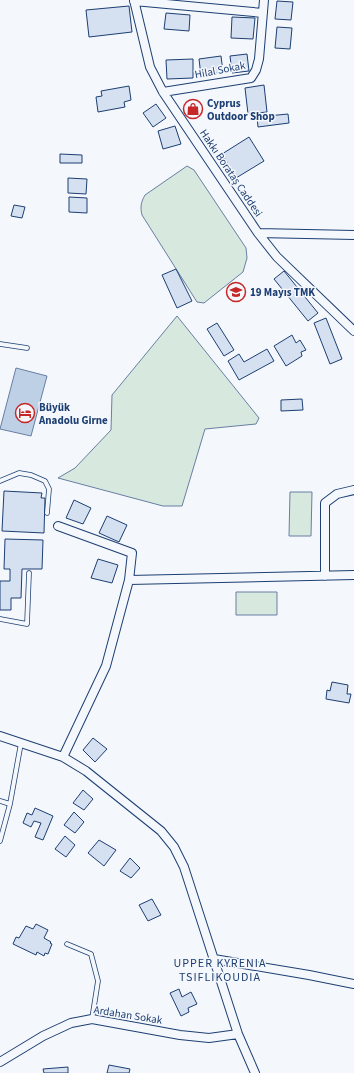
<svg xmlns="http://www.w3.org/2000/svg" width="354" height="1073" viewBox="0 0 354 1073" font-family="'Source Sans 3',sans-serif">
<rect width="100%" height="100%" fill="#f4f7fb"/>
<!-- green -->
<path fill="#d7e8df" stroke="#687fa3" d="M187 166 194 170 246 248 247 258 243 272 204 303 197 302 142 215C140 207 141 202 145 195Z
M177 316 259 418 256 424 205 429 182 506H163L58 478 75 468 111 430 112 395Z
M290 492H312L311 536H289Z
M236 592H277V615H236Z"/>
<!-- water -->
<path fill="#bed0e5" stroke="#687fa3" d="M16 368 47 376 31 436 0 429Z"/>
<!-- building -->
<path fill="#d5e0f0" stroke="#1d3f73" d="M277 1 293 2 291 20 275 19Z
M129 6 132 32 89 37 86 10Z
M166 13 190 15 189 31 164 29Z
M232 17 255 18 253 39 231 38Z
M277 27 292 28 290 49 275 48Z
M247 54 249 71 232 73 230 56Z
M221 56 223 72 201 76 199 59Z
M193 59V78L167 79 166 60Z
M264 85 267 112 248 114 245 88Z
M129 86 131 100 124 102 125 107 98 112 96 97 102 96 101 91Z
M194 100 200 114 191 118 186 103Z
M156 104 166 118 153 127 143 113Z
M288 114 289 123 258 127 257 117Z
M175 126 181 144 163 149 158 131Z
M249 137 264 161 236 178 222 154Z
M60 154 82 155V163H60Z
M68 178 87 179 86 194 68 193Z
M69 197 87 198V213L69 212Z
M14 205 25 207 22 218 11 216Z
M176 269 192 301 177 308 162 275Z
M284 271 318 313 308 321 274 279Z
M326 318 342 359 330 364 314 323Z
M217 323 234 350 224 356 207 329Z
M292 335 296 343 300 340 306 350 301 352 302 356 286 366 274 346Z
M267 349 274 361 239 380 228 361 239 354 244 362Z
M302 399 303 410 281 411V400Z
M4 491 42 493 41 498H45L44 533 2 531Z
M74 500 91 508 83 524 66 518Z
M107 516 127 525 119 542 99 533Z
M5 539 43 540 42 569H22L21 598H11V610H0V581H10V569H4Z
M98 559 118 565 112 583 91 578Z
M332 682 348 685 347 694H351L349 703 326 699 327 690 330 691Z
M93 738 107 749 95 762 83 750Z
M83 790 93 799 84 810 73 803Z
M35 808 53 816 43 840 35 837 41 823 34 821 31 827 23 823 27 813 32 815Z
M74 812 84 822 75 833 64 825Z
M65 836 75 845 66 857 55 849Z
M99 840 116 850 104 866 88 853Z
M130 858 140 868 131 878 120 871Z
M152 899 161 915 148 921 139 905Z
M36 924 48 930 44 938 51 942 50 943 52 944 48 954 45 953 44 956 37 952 36 955 13 944 16 937 19 938 26 926 33 929Z
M179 989 182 997 191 992 197 1004 188 1008 189 1012 181 1016 170 993Z
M109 1065 130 1069 129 1073H107Z
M68 1067V1073H44L43 1069Z"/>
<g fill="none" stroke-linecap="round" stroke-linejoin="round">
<!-- service casing -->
<g stroke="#1d3f73" stroke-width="5.5">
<path id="service" d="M0 344 27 348
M0 481 19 473 31 475 45 481 49 489 47 513
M0 619 27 624 29 573
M0 801 10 804
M0 841 10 804 21 743
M67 944 91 954 98 981 92 1019"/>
</g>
<!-- minor casing -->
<g stroke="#1d3f73" stroke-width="10">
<path id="minor" d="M134 0 150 67 163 92 258 233 277 257 354 331
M134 1 263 13
M163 92 251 78 256 70 259 59 264 0
M258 233 354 235
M58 526 132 553 129 580 106 666 63 757
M325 576V503L337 494 354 490
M129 580 354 575
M0 736 63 757 86 771 161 831 174 847 184 867 238 1034 255 1073
M214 959 309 975 354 984
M0 1062 43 1036 71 1023 92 1019 180 1035 209 1038 238 1034"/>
</g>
<!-- service -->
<use href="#service" stroke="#f4f7fb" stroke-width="4"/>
<!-- minor -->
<use href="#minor" stroke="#f4f7fb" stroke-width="8"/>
</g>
<!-- icons -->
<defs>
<g id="shop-ring" transform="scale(1)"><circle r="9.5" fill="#f4f7fb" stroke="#c62828" stroke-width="1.5"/><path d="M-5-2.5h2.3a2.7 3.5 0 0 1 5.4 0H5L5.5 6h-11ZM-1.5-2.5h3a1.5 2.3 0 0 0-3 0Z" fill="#c62828"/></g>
<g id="school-ring" transform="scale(1)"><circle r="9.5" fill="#f4f7fb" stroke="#c62828" stroke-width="1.5"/><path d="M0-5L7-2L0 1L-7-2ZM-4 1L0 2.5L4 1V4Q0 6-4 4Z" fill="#c62828"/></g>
<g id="hotel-ring" transform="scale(1)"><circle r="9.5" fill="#f4f7fb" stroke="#c62828" stroke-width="1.5"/><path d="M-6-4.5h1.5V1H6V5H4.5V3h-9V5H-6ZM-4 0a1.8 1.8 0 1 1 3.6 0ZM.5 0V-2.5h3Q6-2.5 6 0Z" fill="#c62828"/></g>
</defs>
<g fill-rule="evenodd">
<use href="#shop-ring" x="193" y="109"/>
<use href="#school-ring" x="236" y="292"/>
<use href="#hotel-ring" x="25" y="413"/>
</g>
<g text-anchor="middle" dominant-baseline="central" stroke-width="3" stroke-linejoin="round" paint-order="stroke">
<!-- street labels -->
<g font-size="11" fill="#1d3f73" stroke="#f4f7fb">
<text transform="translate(220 70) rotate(-11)">Hilal Sokak</text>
<text transform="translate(231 173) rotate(56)">Hakkı Borataş Caddesi</text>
<text transform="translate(128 1015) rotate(9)">Ardahan Sokak</text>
</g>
<!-- poi labels -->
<g font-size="11" font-weight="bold" fill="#1d3f73" stroke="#f4f7fb" text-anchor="start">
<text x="207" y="103">Cyprus<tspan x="207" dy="13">Outdoor Shop</tspan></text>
<text x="250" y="292">19 Mayıs TMK</text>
<text x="39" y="407">Büyük<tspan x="39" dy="13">Anadolu Girne</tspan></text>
</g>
<!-- neighbourhood labels -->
<g font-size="12" letter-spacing="1" fill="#1d3f73" stroke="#f4f7fb">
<text x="220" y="963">UPPER KYRENIA<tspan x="220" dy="14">TSIFLIKOUDIA</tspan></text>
</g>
</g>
</svg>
